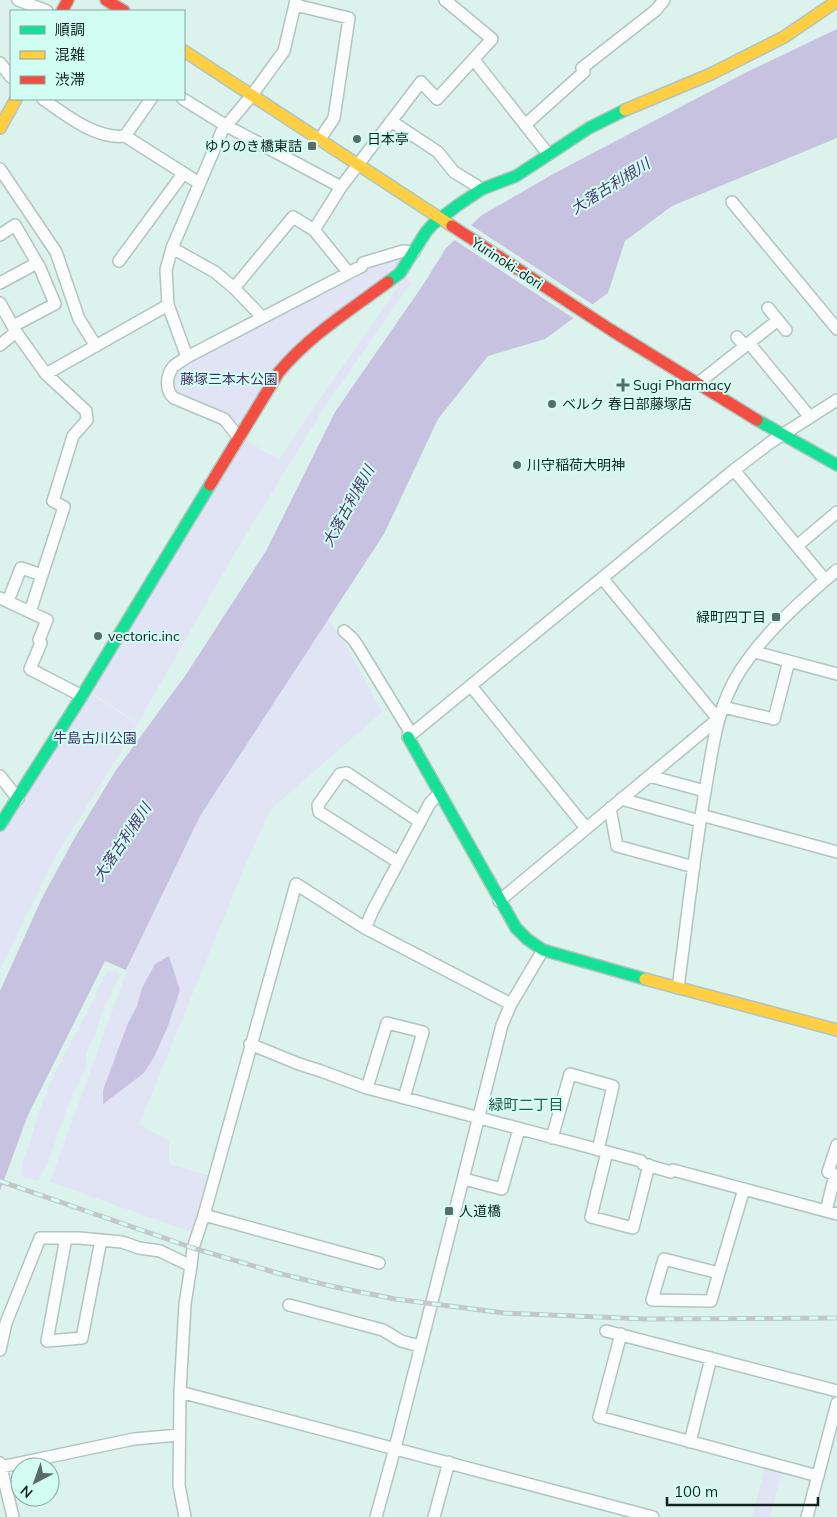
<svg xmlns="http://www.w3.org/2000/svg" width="837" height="1517" viewBox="0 0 837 1517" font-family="Mulish,'Noto Sans JP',sans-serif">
<rect width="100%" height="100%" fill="#dcf3ed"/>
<!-- green -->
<path fill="#e1e4f5" d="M397 256 400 263 396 269 411 283 326 405 236 551 138 723 89 691 243 438 279 460 319 400 398 287 396 280 319 328 239 432 171 391 172 376 189 360 375 262Z
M328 620 341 636 382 712 271 809 245 866 139 1125 169 1140V1164L214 1177 197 1234 50 1182 129 965 200 816Z
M89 693 138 724 53 861 0 970V833Z
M108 971H117L120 975 101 1015 96 1033 86 1053V1068L69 1102 47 1166 38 1180 25 1179 21 1174 22 1163 29 1146 38 1113 55 1072 92 1003 103 978Z
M765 1467 782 1472 770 1517H752Z"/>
<!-- water -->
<path fill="#c8c2e1" d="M837 29V138L672 206 625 241 608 293 545 339 488 356 438 419 384 534 200 816 126 970 105 961 28 1115 0 1191V991L42 898 74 839 116 770 185 676 266 551 335 412 423 285 446 248 482 215 555 173 747 72Z
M169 956 180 990 168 1026 154 1057 144 1073 103 1104V1090L128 1023 137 1006 142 988 155 964Z"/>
<!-- pier -->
<path fill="#dcf3ed" d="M469 224 595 306 576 320 453 239Z"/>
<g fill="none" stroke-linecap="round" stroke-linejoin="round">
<!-- street casing -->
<g stroke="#b2c4bf" stroke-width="14">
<path id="street" d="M18 0 47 11
M295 5 349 18 334 118 320 139
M474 60 548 154
M0 63 11 77
M43 99C64 114 97 140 125 136L199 183
M183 99 225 125 341 187
M391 121 438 152 454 172 482 189
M525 125 584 72 582 68 656 10 664 0
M125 136 151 99
M0 169 56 252 79 319 96 346
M732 202 837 329
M314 230 341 187 421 82 437 99 492 39 445 0
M0 235 15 225 40 268 55 304 13 326
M172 248 215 272 234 288 262 317
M119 261 183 174
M0 283 37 263
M234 288 293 217 314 230 348 272
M0 303 16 332 46 374
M768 308 786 330
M737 337 745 346 778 320
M749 343 810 417
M0 345 16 332
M187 357 168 305 166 270 172 248 222 131 252 95 284 51 296 0
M697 384 745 346
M239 438 224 419 174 398C165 391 166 376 173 367 177 363 183 360 187 357L362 266 363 263 403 251 414 252
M734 470 825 580
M797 546 837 512
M0 598 30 612 64 507 53 501 73 436 87 420 86 411 46 374 168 305
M8 601 21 568 42 575
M30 612 47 620 39 640 41 643 30 669 82 696
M344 631 353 639 359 648 409 730 408 737
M755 652 837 674
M471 686 586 828
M723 707 774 719 789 661
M408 737 734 470 771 442 837 400
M0 776 18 799
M649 776 705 791
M621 799 700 821
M610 808 617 846 694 867
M701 815 837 852
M398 862 319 812 318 805 340 774 347 773 420 822
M499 901 718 719 602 578
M365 928 373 910 430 803 439 794
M678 988C687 921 694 853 706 786 713 745 717 707 740 671 764 633 803 599 837 570
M250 1044 299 1064 321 1071 367 1088 641 1161 643 1164 671 1172 673 1170 837 1214
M367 1088 387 1023 423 1032 404 1098
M552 1138 570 1074 613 1086 598 1150
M607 1152 591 1217 633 1228 649 1165
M464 1179 502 1189 519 1129
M826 1211 835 1175 828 1172 837 1145
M204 1215 379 1263
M66 1238 47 1341 82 1338 101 1240
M191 1266 193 1248 204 1215 296 884 365 928 511 1004
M719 1273 711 1301 652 1300 664 1259 719 1273 744 1189
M289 1305 383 1330 401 1341 420 1346
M606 1331 837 1391
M621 1334 599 1417 818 1476
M0 1350 6 1323 40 1238H79L122 1242 139 1248 160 1251 191 1266 185 1304 180 1392 179 1485 185 1517
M180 1392 653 1517
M690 1442 711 1358
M0 1463 13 1517
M1 1467 134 1439 179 1435
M376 1517 395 1448 502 1025 511 1004 543 950
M434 1517 449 1462
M807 1517 837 1403"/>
</g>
<!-- fast casing -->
<g stroke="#b2c4bf" stroke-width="14">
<path id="fast" d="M388 282 400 273 426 232 433 224 458 205 482 189 516 176 589 128 625 110
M757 420 837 465
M408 737 516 928 527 939 543 950 645 979
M0 825 80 699 210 485"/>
</g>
<!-- slow casing -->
<g stroke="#b2c4bf" stroke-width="14">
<path id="slow" d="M184 51 452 226
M625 110 711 74 784 37 837 1
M0 128 16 99
M645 979 837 1030"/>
</g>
<!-- jam casing -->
<g stroke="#b2c4bf" stroke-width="14">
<path id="jam" d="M106 0 124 11
M62 11 68 0
M452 226 611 330 757 420
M210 485 279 372C309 336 350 310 388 282"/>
</g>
<!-- street -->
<use href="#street" stroke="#fafdfc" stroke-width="11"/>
<!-- fast -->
<use href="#fast" stroke="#16e098" stroke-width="11"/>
<!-- slow -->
<use href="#slow" stroke="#ffcf43" stroke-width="11"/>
<!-- jam -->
<use href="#jam" stroke="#f24e42" stroke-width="11"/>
<!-- rail casing -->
<g stroke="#c1c8c6" stroke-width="5">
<path id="rail" d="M0 1181 193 1248 277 1273 335 1287 395 1299 504 1313 646 1319 837 1318"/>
</g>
<!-- rail -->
<use href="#rail" stroke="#d2fdf2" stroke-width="3" stroke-dasharray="9" stroke-linecap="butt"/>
</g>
<!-- markers -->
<g fill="#596c67" stroke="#d2fdf2" stroke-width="2">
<circle cx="357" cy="139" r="5"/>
<rect x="307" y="141" width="10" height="10" rx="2.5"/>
<path d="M620.5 377.5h5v5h5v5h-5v5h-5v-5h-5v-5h5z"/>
<circle cx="552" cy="404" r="5"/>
<circle cx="517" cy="465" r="5"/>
<rect x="771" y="612" width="10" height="10" rx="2.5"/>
<circle cx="98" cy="636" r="5"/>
<rect x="444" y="1206" width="10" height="10" rx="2.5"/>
</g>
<g text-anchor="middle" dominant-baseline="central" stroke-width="4" stroke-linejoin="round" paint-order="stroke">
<!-- poi labels -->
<g font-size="14" fill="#12231f" stroke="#d2fdf2" text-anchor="start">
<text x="367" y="139">日本亭</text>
<text x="302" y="146" text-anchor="end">ゆりのき橋東詰</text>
<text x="633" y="385">Sugi Pharmacy</text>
<text x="562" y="404">ベルク 春日部藤塚店</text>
<text x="527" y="465">川守稲荷大明神</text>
<text x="766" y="617" text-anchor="end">緑町四丁目</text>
<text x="108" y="636">vectoric.inc</text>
<text x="459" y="1211">人道橋</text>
</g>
<!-- street labels -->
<g font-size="14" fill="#12231f" stroke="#d2fdf2">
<text transform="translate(507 263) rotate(33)">Yurinoki-dori</text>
</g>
<!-- park labels -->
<g font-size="14" fill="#492f69" stroke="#d2fdf2">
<text x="229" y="379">藤塚三本木公園</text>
<text x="95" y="738">牛島古川公園</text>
</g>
<!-- water labels -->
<g font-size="15" font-style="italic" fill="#503670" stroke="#d2fdf2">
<text transform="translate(610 186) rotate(-32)">大落古利根川</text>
<text transform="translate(348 506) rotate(-61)">大落古利根川</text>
<text transform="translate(122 842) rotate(-56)">大落古利根川</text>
</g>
<!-- neighbourhood labels -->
<g font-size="15" fill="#30574e" stroke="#d2fdf2">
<text x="526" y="1104">緑町二丁目</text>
</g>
</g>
<!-- legend -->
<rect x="10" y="10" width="175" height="90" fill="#d2fdf2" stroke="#85a69e"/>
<rect x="20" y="26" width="25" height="8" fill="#16e098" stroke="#85a69e"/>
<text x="55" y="35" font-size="15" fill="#12231f">順調</text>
<rect x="20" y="51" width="25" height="8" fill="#ffcf43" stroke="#85a69e"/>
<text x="55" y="60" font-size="15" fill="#12231f">混雑</text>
<rect x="20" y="76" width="25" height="8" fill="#f24e42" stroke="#85a69e"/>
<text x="55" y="85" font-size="15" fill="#12231f">渋滞</text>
<!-- north arrow -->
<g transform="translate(35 1482) rotate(221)"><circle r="24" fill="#d2fdf2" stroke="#85a69e"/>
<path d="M0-4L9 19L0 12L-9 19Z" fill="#596c67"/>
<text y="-8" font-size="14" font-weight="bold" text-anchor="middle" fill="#12231f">N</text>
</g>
<!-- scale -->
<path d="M667 1497v8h151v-8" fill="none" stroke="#12231f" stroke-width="2.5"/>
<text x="674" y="1497" font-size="15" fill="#12231f" stroke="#d2fdf2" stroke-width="4" paint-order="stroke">100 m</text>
</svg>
